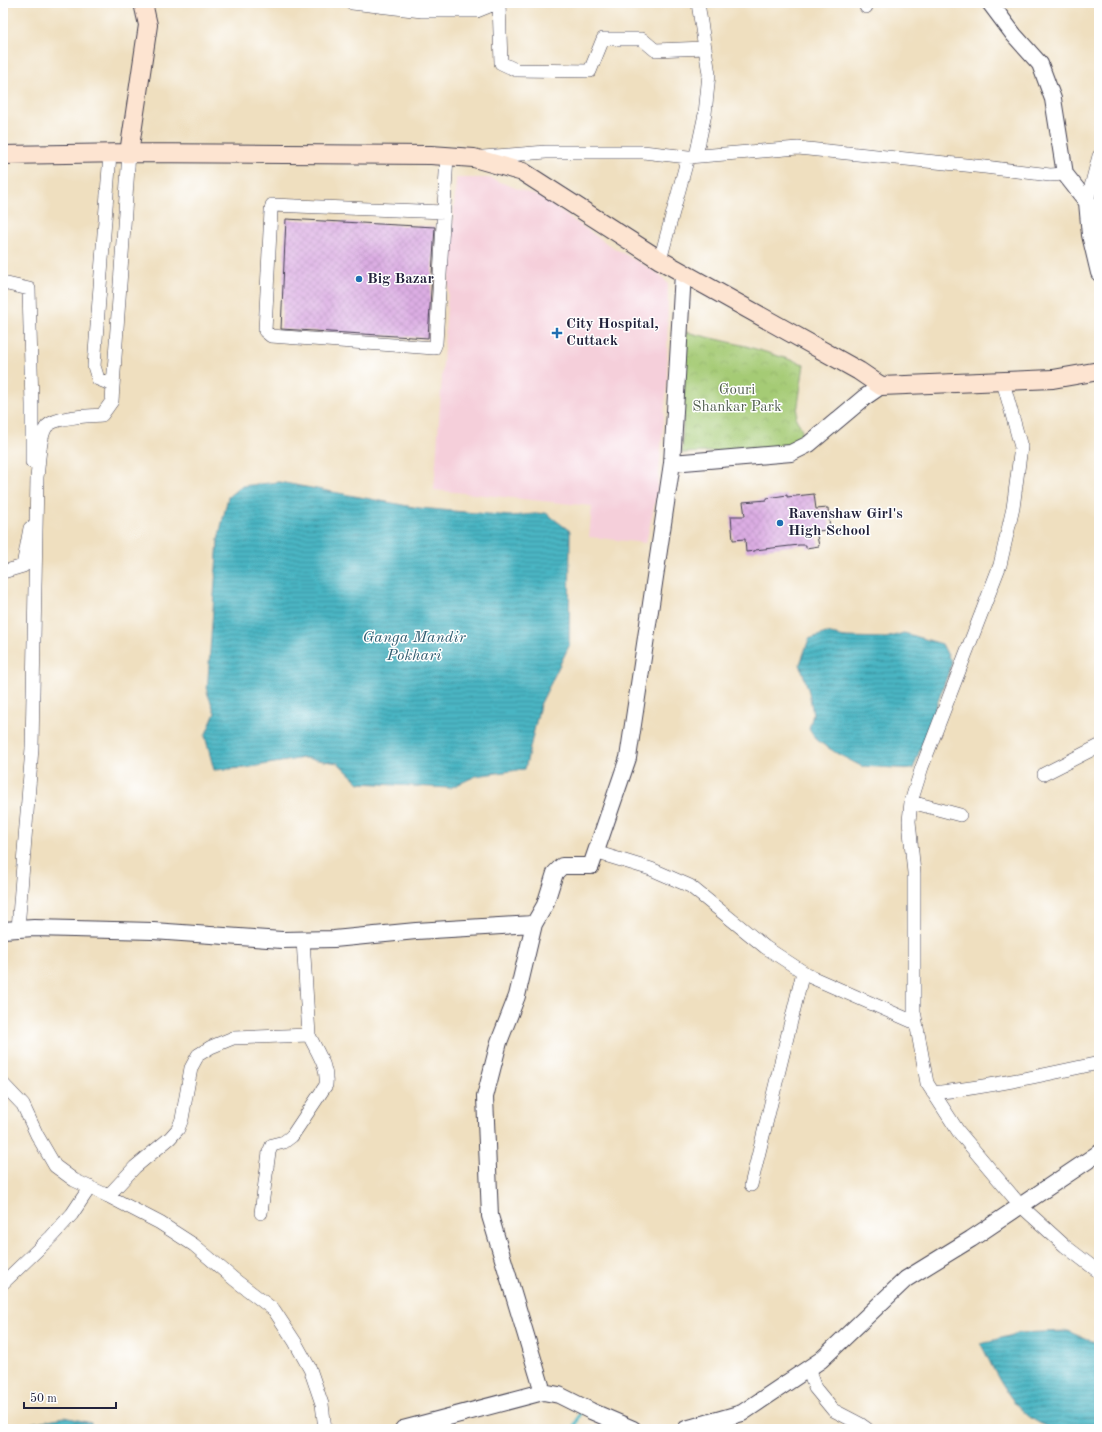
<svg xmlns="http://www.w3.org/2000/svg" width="1102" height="1432" viewBox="0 0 1102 1432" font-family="'Old Standard TT',serif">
<defs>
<pattern id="park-crowns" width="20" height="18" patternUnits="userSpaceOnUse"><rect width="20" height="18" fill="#a5cb75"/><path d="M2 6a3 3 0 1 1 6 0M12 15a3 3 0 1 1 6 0" fill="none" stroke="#8eae66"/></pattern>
<pattern id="water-rules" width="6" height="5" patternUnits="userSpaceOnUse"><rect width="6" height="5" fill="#48b5c3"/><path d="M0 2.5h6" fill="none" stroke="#3c93a0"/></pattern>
<pattern id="building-cross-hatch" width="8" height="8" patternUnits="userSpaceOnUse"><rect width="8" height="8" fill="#dcade3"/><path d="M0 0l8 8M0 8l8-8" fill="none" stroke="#bc95c4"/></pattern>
</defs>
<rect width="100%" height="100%" fill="#fff"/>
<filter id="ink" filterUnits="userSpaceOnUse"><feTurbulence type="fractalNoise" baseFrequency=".025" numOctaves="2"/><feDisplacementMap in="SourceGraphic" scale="8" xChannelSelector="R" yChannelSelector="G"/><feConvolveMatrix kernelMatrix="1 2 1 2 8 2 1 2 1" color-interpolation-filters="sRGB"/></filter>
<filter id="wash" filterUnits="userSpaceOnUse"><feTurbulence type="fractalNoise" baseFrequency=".012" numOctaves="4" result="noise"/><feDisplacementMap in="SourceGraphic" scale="16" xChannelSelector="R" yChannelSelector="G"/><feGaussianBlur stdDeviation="0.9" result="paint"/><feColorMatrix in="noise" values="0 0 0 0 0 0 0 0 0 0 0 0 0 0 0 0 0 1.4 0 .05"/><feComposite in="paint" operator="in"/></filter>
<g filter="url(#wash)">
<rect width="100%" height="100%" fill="#efdfbf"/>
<!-- built -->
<path fill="#f5cfda" d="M456 178H489L540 197 609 245 661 275 668 284 667 383 657 493 646 543 589 537 592 506 434 490Z"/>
<!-- park -->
<path fill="url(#park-crowns)" stroke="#647658" d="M686 332 746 346 804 364 796 419 801 427 803 437 797 444 778 449 682 453Z"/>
<!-- water -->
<path fill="url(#water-rules)" stroke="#356c7f" d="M279 482 419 508 511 516 546 513 570 531 569 646 540 705 525 769 476 776 450 788 359 783 338 763 304 758 245 768 214 770 205 736 215 713 207 692 218 540 228 497 241 486Z
M826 633 845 637 886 638 904 633 942 644 952 663 913 769 861 766 838 754 816 740 809 729 813 714 809 692 800 664 809 639Z
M1068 1331 1099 1344V1429C1085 1429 1066 1431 1053 1428 1016 1420 996 1375 981 1344L1019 1333Z
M65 1417 91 1423 92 1429H20L31 1423Z"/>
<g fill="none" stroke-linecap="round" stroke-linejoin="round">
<!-- stream -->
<path stroke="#48b5c3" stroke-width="3.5" d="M574 1429 580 1414"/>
</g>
<g id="blocks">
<!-- building -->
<path fill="url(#building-cross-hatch)" d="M286 219 435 227 428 338 281 329Z
M814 494 816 509 828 508 830 530 816 531 819 546 806 548V545H799L755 550V551L746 552 745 539 733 540 731 516H745L743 502 767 500V498L787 495V497Z"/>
</g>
</g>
<g filter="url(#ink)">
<use href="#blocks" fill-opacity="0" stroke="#413e4f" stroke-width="1"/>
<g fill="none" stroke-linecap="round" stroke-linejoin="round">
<!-- minor casing -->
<g stroke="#413e4f" stroke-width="14">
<path id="minor" d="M352 3 422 11H477L497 3
M499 3 501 63 516 70 590 71 603 39H642L655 50 705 48
M866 3V7
M110 154 94 366 98 379 113 385
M696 156 705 114 709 74 698 3
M1099 156 1087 202 1099 205
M483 157 546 152H643L688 157 798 148 985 167 1050 175 1065 174
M444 212 272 205 271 211 265 331 271 336 434 348 436 343 447 156
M660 260 688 157
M3 283 29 289 32 405V462
M1003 382 1021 447 1013 508 1000 565 922 767 911 802 909 821 914 873V1011L927 1083 958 1131 1020 1205 1065 1246 1099 1272
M3 572 23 566 30 528
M1044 774 1099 746
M911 802 960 815
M595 852 651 869 690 886 765 947 811 977 916 1023
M18 929 32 748 37 477C39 465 39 435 47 426 57 416 89 416 102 415L112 401 129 153
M3 1084 23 1105 37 1135 55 1166 74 1180 108 1196 160 1223 194 1245 235 1280 274 1310 295 1342 310 1369 322 1404 325 1429
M933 1093C989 1087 1044 1075 1099 1063
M751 1185 803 972
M108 1196 135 1167 170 1138 178 1129 182 1119 191 1068 198 1055 211 1047 233 1038 309 1035 303 940
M261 1213 269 1152 272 1145 284 1142 292 1136 326 1085C328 1066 317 1052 309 1035
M3 1283 51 1237 72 1214 90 1187
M808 1369 815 1388 833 1410 860 1424 867 1429"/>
</g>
<!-- tertiary casing -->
<g stroke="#413e4f" stroke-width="18">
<path id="tertiary" d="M990 3 1014 35 1040 64 1053 99 1065 174 1087 202 1090 235 1099 273
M672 463 791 453 809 444 865 397 881 386
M3 930 34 928 153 931 282 940 334 939 416 931 534 924
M543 1392 559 1395 591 1411 633 1429
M403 1429 543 1392 490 1216 485 1097 499 1042 517 996 534 924 545 905 555 873 562 866H591L628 758 672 463 683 273
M686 1429 742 1413 821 1360 906 1279 971 1239 1099 1153"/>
</g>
<!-- secondary casing -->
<g stroke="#413e4f" stroke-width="20">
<path id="secondary" d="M129 153 148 25 143 3
M3 155 129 153 431 155 474 158 523 172 660 260 859 371 881 386 1053 379 1099 371"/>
</g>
<!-- minor -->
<use href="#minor" stroke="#fff" stroke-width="13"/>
<!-- tertiary -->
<use href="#tertiary" stroke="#fff" stroke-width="16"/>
<!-- secondary -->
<use href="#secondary" stroke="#fde4d1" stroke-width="18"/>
</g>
</g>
<!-- markers -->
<g fill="#1f6fb2" stroke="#fff" stroke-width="1.5">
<circle cx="359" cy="279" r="4"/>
<path d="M555 327h4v4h4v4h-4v4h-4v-4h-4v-4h4z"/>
<circle cx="780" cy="523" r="4"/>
</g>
<g text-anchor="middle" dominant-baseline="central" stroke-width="3" stroke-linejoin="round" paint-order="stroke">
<!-- poi labels -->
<g font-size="15" font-weight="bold" fill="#22223b" stroke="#fff" text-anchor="start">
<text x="367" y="279">Big Bazar</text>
<text x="566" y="324">City Hospital,<tspan x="566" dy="17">Cuttack</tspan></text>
<text x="788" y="514">Ravenshaw Girl's<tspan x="788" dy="17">High School</tspan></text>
</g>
<!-- park labels -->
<g font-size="15" fill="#505d4f" stroke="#fff">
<text x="737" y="390">Gouri<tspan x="737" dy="17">Shankar Park</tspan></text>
</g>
<!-- water labels -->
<g font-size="16" font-style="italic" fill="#315d71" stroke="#fff">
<text x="414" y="638">Ganga Mandir<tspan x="414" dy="18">Pokhari</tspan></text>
</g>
</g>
<!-- margin -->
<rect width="1102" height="1432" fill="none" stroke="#fff" stroke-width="16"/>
<!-- scale -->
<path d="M24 1402v6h92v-6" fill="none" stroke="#22223b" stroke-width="2"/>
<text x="30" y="1402" font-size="12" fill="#22223b" stroke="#ffffff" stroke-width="3" paint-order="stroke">50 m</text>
</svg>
